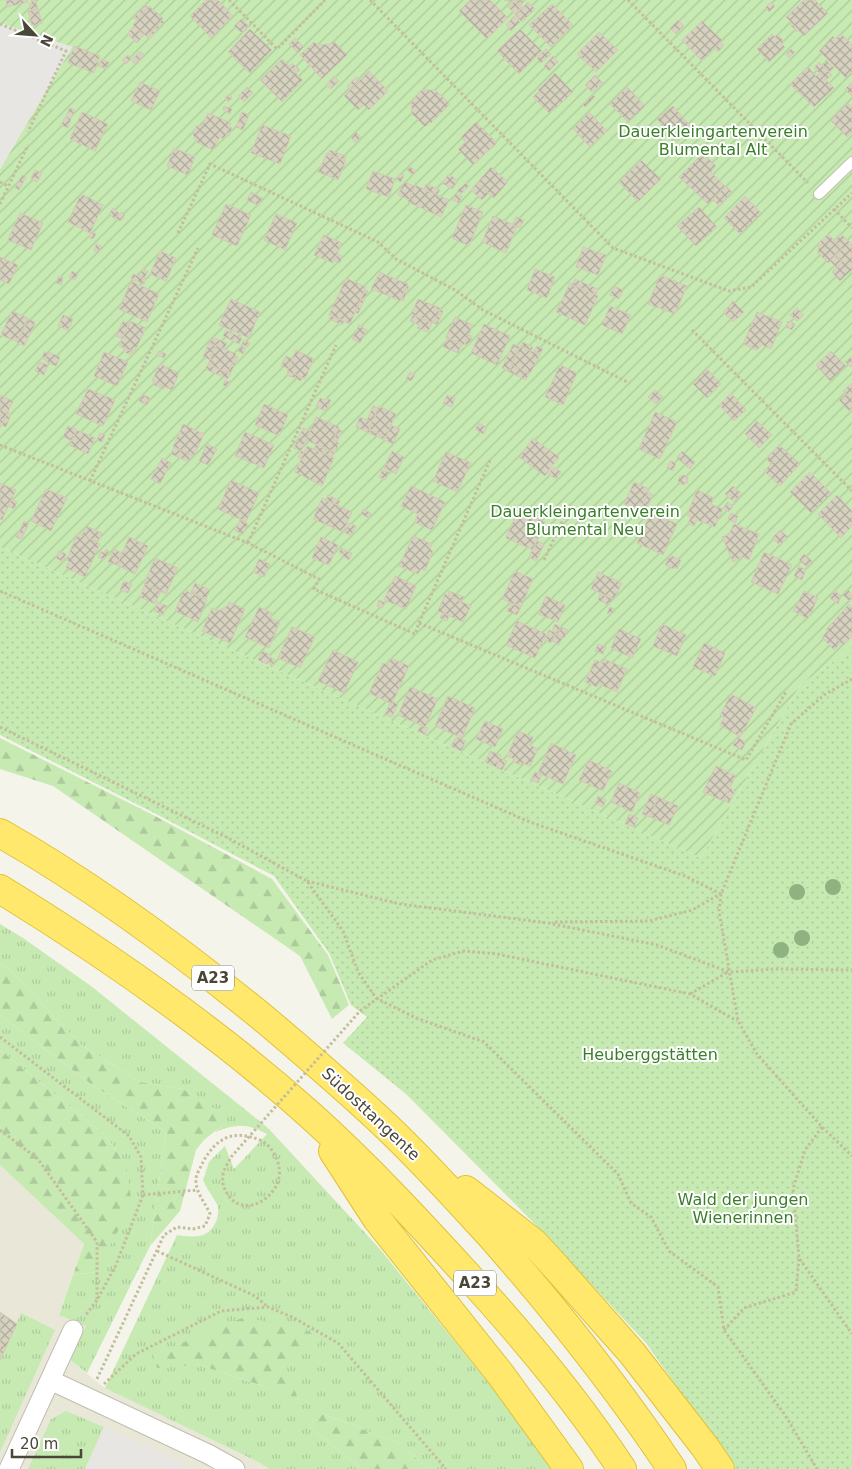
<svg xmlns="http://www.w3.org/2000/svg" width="852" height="1469" viewBox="0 0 852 1469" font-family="'DejaVu Sans',sans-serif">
<defs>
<pattern id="grass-tufts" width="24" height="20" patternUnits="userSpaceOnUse" patternTransform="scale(1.25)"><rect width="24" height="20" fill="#c7eab3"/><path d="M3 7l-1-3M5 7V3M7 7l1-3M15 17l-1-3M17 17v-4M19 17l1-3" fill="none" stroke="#acca9b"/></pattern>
<pattern id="forest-firs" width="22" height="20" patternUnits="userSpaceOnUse" patternTransform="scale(1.25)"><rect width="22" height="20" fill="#c7eab3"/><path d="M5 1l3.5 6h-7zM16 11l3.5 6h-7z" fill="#acca9b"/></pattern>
<pattern id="park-dots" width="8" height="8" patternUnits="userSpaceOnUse" patternTransform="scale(1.25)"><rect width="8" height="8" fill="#c7eab3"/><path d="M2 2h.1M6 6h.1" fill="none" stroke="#acca9b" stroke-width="1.8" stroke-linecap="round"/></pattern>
<pattern id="garden-furrows" width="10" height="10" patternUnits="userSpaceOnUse" patternTransform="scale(1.25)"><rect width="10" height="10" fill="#c7eab3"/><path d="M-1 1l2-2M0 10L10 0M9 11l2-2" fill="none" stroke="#acca9b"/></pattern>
<pattern id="building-cross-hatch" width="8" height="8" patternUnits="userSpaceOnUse" patternTransform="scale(1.25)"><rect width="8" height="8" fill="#d7d2c0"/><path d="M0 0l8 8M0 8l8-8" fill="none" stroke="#b0ac9d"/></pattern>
</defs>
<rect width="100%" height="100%" fill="#f5f4ea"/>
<!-- residential -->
<path fill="#e9e7d8" d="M0 1165 84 1244 59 1314 87 1326 71 1361 105 1388 260 1463 269 1469H0Z"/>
<!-- grass -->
<path fill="url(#grass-tufts)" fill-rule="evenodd" d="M0 924 23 938 91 986 268 1128 379 1248 517 1418 555 1469H429L398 1443 323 1414 308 1426 363 1469H269L260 1463 105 1388 177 1235C186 1236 197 1238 205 1234 215 1229 221 1214 217 1204 212 1196 207 1189 203 1180L209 1162 225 1146 234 1169 267 1134C246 1123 237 1124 215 1132L223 1125 219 1112 183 1089 140 1082 80 1044 11 971 0 964ZM199 1365 283 1366 301 1405 269 1388Z
M0 1015 91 1084 166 1132 150 1246 87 1373 70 1360 86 1326 59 1315 73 1275 96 1272 126 1163 104 1134 0 1050Z
M21 1313 55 1330 0 1452V1360Z
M66 1411 104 1427 85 1469H28L51 1419Z"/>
<!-- forest -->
<path fill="url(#forest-firs)" d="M0 738 157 817 272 879 328 955 349 1005 332 1019 300 956 53 786 0 769Z
M0 964 11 971 80 1044 140 1082 183 1089 220 1112 223 1125 204 1140 196 1150 180 1211 150 1246 166 1132 91 1084 0 1015Z
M0 1050 104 1134 126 1163 132 1205 96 1272 73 1275 84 1244 0 1165Z
M242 1318 297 1325 323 1340 284 1366 301 1405 291 1412 269 1388 199 1365 157 1368 153 1355Z
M323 1414 398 1443 429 1469H363L308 1426Z"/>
<!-- park -->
<path fill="url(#park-dots)" d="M0 547 701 858 800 685 852 648V1469H735L646 1343 533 1222 406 1094 343 1043 367 1017 351 1005 329 953 274 876 158 815 0 735Z"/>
<!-- garden -->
<path fill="url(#garden-furrows)" d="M0 0H852V648L800 685 701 858 0 547V169L72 47 0 23Z"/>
<!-- parking -->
<path fill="#e7e6e2" d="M0 23 72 47 0 169Z
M104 1427 189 1466 187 1469H85Z"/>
<!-- building -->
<path fill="url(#building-cross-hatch)" stroke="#d2ccb3" d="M6 0H27L28 2 7 7Z
M31 0H35L38 9 31 11 29 4H32Z
M206 0H218L233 16 211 38 190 16Z
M470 0H490L508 18 487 39 459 11Z
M504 0H525L519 6 514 1 512 2Z
M804 0H815L828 13 804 36 786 17Z
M515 1 522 7 515 14 508 7Z
M528 2 535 9 522 22 515 15Z
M771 2 775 6 769 12 765 8Z
M552 4 573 25 551 47 529 25Z
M145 5 148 7 137 20 133 18Z
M149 6 163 18 147 37 133 25Z
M38 8 42 23 32 26 28 11Z
M514 16 520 22 511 31 506 25Z
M241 19 249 26 242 33 234 26Z
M162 20 164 22 149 39 147 37Z
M678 20 684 26 676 34 670 28Z
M702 21 722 40 702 61 682 40Z
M792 23 799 30 797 32 790 25Z
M134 26 144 35 137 43 127 34Z
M250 29 272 50 250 73 228 52Z
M520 29 542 51 519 74 497 51Z
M599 32 618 50 596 72 577 54Z
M772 34 785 47 769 62 757 49Z
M777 34 784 41 781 43 775 37Z
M841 34 852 44V72L846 78 819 51 833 36 836 39Z
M295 38 304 47 298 53 289 44Z
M334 41 347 55 322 79 300 55 314 42 318 45 330 44Z
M721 42 724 45 718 52 714 48Z
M74 46 100 56 94 73 68 63Z
M546 49 551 54 541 63 537 58Z
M791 49 795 52 789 58 786 54Z
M140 51 144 55 139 61 135 56Z
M128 55 131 59 126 64 122 60Z
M135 56 139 61 135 64 131 60Z
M553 56 558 62 549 71 544 66Z
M102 59 109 62 106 69 98 66Z
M282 59 303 80 282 102 260 80Z
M827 61 834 68 829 72 823 65Z
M819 62 832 75 826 80 814 68Z
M292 63 300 70 296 73 289 66Z
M808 67 816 76 819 73 834 88 814 107 790 84Z
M369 71 388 91 369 110 364 105 358 110 344 96Z
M555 73 573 92 556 108 538 90Z
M595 75 603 83 592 92 585 85Z
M334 76 339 81 331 89 326 85Z
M356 77 360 80 351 89 347 86Z
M140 82 160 91 151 110 131 101Z
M852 82V96L845 89Z
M247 87 253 93 244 102 238 96Z
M627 87 645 106 628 122 610 104Z
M422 90H435L450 104 431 123 430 122 425 127 412 114 411 102Z
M539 91 555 107 549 113 533 97Z
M229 94 232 98 228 102 225 98Z
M593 95 595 97 585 107 583 104Z
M848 103 852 107V132L847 137 830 120Z
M224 106 232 109 230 114 223 110Z
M673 106 692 128 677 142 657 119Z
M70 108 75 110 71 118 66 116Z
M82 112 108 124 95 151 70 139Z
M242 112 249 115 243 130 236 127Z
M589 112 607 131 590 147 573 129Z
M208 113 231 123 224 139 220 137 213 150 196 142 193 134 196 126H202Z
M65 117 71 119 68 128 61 125Z
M476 122 497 143 473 165 458 149 465 142 461 137Z
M262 125 291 136 280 164 251 153Z
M229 127 232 128 229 136 226 135Z
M640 127 646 133 640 138 635 132Z
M356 132 361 137 356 143 351 138Z
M174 148 195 157 188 175 167 166Z
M330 150 346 156 345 161 328 154Z
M327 153 346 161 338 180 318 172Z
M703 153 716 166 711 172 725 186 708 204 679 177Z
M641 160 661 179 638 202 619 182Z
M410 167 416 171 413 175 407 170Z
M491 167 508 182 494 198 477 183Z
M35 170 42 173 37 182 31 179Z
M373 171 395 179 389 197 366 189Z
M399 174 404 175 401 182 397 180Z
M449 174 458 181 452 189 442 183Z
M22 175 26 177 19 190 15 188Z
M404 182 415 186 409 200 398 195Z
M466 183 469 186 461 194 457 191Z
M477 183 489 193 482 200 471 190Z
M426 184 440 190 437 195 424 189Z
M415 185 449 200 441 217 408 202Z
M726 186 732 192 719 206 712 199Z
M251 192 262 198 259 206 247 200Z
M81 194 103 205 90 233 68 222Z
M455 194 462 196 459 203 452 200Z
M745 196 761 213 740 234 724 218Z
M226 204 251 215 237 246 212 235Z
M466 205 483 212 469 246 452 238Z
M699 207 717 227 696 246 677 226Z
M113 208 119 213 115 219 109 214Z
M121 212 125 215 120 221 116 218Z
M20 213 43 223 31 250 8 240Z
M276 214 297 223 285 250 264 240Z
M493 216 517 226 506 253 482 242Z
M516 217 524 220 520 228 513 225Z
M91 232 96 234 93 239 88 237Z
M828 234 842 249 828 263 818 253 819 243Z
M841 234 852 244V270L840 281 832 272 842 262 835 255 842 249 834 241Z
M324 235 342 243 333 263 314 255Z
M96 244 101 246 98 253 94 251Z
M583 247 606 255 598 275 576 267Z
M160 251 176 258 166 281 150 274Z
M337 254 342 256 340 263 334 260Z
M835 255 842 262 837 268 830 261Z
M0 257 18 265 9 284 0 280Z
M143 269 148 271 144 279 139 276Z
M535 269 555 277 547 298 527 290Z
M72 271 78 274 75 280 69 277Z
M380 272 386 275 379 292 371 289Z
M133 274 146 279 144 284 131 279Z
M386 275 408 284 400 301 379 292Z
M660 275 687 286 675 314 648 304Z
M59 276 63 278 61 285 56 283Z
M346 278 366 287 350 324 329 315Z
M575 279 598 289 596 295 572 285Z
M131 281 159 294 147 322 119 309Z
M570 283 598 296 585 325 556 312Z
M407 286 409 287 403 301 401 300Z
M614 286 623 290 619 299 610 295Z
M365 290 368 291 358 314 355 312Z
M231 299 260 312 249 338 219 325Z
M418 299 440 308 434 323 411 314Z
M733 301 744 312 739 317 728 307Z
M610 306 631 315 622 334 602 325Z
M728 307 739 317 733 322 723 312Z
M797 308 804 315 797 321 790 315Z
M440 310 443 311 437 325 434 323Z
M12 311 28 318 17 342 1 335Z
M757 312 782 322 771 349 762 345 757 350 743 344Z
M63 315 73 319 68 330 58 326Z
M331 315 344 321 342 325 329 319Z
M413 315 432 323 428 332 417 328 419 325 410 321Z
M455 317 473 325 464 345 446 337Z
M28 319 35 322 34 324H35L24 346 17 343Z
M123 321 129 324 122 339 116 336Z
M130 321 146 328 134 353 119 346Z
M788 321 795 324 792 330 786 327Z
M484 324 510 336 497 365 471 353Z
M359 325 367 330 360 343 352 339Z
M226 330 242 338 239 344 223 336Z
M469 335 472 336 469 345 465 344Z
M212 337 227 343 224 349 209 343Z
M447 338 462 345 458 353 443 347Z
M244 340 250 343 248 347 242 344Z
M523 342 533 347 531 351 521 346Z
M209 343 216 346 210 360 203 357Z
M513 344 520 347 509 372 502 368Z
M216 345 236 354 228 373 208 364Z
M241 346 246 348 243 354 238 351Z
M520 346 540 355 530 374 511 364Z
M537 346 543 349 540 354 534 351Z
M125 348 132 351 130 355 123 351Z
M296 350 314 359 305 379 287 371Z
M159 351 166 354 164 358 157 355Z
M831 351 846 366 830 381 816 365Z
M44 352 48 353 45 360 42 358Z
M49 352 60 357 56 366 45 361Z
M104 352 128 362 117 386 94 376Z
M235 356 238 357 228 379 205 369 208 364 228 373Z
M286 356 293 359 288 369 281 366Z
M851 357 852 366 851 367 845 362Z
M40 362 48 365 44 375 35 371Z
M160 364 179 373 172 390 152 381Z
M512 365 529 373 526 380 509 372Z
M560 365 577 373 563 405 545 397Z
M707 369 721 384 707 398 693 384Z
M288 371 302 377 301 381 287 375Z
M410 372 415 375 411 381 406 379Z
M225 380 230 382 228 387 223 385Z
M155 382 165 387 164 389 154 385Z
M852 383V400L843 391Z
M88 389 115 400 103 426 76 414Z
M655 390 663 397 656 404 648 397Z
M731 393 746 410 734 421 719 405Z
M142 394 150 398 147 405 139 401Z
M846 394 852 400V408L849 411 839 400Z
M0 395 13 401 1 427H0Z
M447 395 455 398 452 407 443 404Z
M320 398 325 400 326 398 331 400 326 411 316 407Z
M264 404 288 415 279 436 255 425Z
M373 406 378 408 372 422 367 420Z
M379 406 396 414 386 437 369 429Z
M655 412 677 422 660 459 639 449Z
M7 413 11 414 6 427 2 425Z
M316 417 339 427 333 440 339 443 335 453 306 440Z
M360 417 372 422 369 429 370 430 369 433 356 427Z
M757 421 772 435 759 448 745 434Z
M479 423 487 428 483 434 475 429Z
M183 424 204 434 194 456 173 447Z
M391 425 400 429 393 444 369 433 370 430 386 437Z
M68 426 77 430 72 441 63 437Z
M303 428 310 431 304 445 297 441Z
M338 429 342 431 337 442 333 440Z
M77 430 95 438 88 454 69 445Z
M245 432 274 445 264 468 235 456Z
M100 433 105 435 102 442 97 440Z
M533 438 559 457 545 476 519 457Z
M297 441 304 445 301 451 294 448Z
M207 444 217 449 208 465 199 461Z
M316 444 334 452 332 457 314 449Z
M779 445 785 450 771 464 766 459Z
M307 446 334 458 322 486 295 472Z
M174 447 192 455 189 462 171 454Z
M785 450 800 464 780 486 764 471Z
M301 451 304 452 301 459 298 457Z
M392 451 404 457 396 474 384 468Z
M682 451 695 462 690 469 677 458Z
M446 452 471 463 457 492 433 481Z
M162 458 171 463 160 484 151 479Z
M670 461 676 463 673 471 667 468Z
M554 467 561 472 556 479 548 474Z
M382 470 389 472 385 480 379 477Z
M810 472 831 493 811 513 790 492Z
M685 475 688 478 687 483 682 485 678 481 680 476Z
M231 480 259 493 246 522 218 509Z
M634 482 649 489 640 512 624 504Z
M0 483 16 490 2 520 0 519Z
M411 486 445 502 432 530 414 522 418 514 401 506Z
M733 486 742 494 734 502 725 494Z
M46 489 67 498 51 531 31 521Z
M697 490 714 498 711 504 723 509 715 527 697 520 694 526 688 523 691 517 687 515Z
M648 492 653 495 645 511 641 509Z
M328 495 340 501 338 505 326 500Z
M837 495 852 511V526L841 538 818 514Z
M322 498 352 512 343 532 313 519Z
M11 499 17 502 14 509 8 506Z
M728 502 733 507 728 512 723 508Z
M363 509 371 513 369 518 361 514Z
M518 510 545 522 533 550 506 538Z
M651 512 677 524 663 555 637 543Z
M731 513 738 516 735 523 728 519Z
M240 520 248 524 243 534 235 531Z
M24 521 29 523 24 534 19 532Z
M349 523 356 526 351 536 345 533Z
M734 524 759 534 749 560 743 557 733 562 722 537 729 534Z
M86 526 102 533 98 542 82 535Z
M780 530 788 537 780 545 772 538Z
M19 532 24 534 21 539 16 537Z
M78 533 100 544 85 577 66 568 69 561 66 560Z
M413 536 432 544 430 549 433 551 425 571 421 569 418 574 399 566Z
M129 537 148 546 135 574 117 565Z
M321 537 338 545 329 565 312 558Z
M537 541 544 544 541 551 533 548Z
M341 548 345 550 343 554 339 553Z
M533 548 541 551 536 561 529 557Z
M106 549 109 551 104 560 98 557 101 551 104 553Z
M114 549 122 553 117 565 108 562Z
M345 550 352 553 349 560 342 556Z
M59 551 66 554 63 562 56 558Z
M764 552 792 565 778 594 751 582Z
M804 554 812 561 807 567 799 560Z
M670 555 681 560 677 569 674 567 673 569 665 565Z
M155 558 178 568 166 594 144 584Z
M259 559 270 564 264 577 253 572Z
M799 566 806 570 802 580 794 576Z
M515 571 533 579 521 607 502 599Z
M598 572 622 583 614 599 591 589Z
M395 576 416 586 406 609 384 600Z
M124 581 132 584 128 593 120 590Z
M195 583 210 590 206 599 191 592Z
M145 584 161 591 155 604 140 597Z
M184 590 207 600 198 622 175 611Z
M834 590 841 596 838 604 830 598Z
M848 590 852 594V598L849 601 843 595Z
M449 591 464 597 462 601 448 595Z
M804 591 818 598 808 619 793 611Z
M600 593 612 599 609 605 598 600Z
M445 594 471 606 463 622 438 611Z
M546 596 565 605 558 622 538 614Z
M379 600 385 603 382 608 377 606Z
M158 602 167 606 163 615 154 611Z
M229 602 245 609 230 643 202 631 212 608 218 611 226 607Z
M511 603 521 607 517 615 507 611Z
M849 604 852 607V636L844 645 826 630Z
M259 607 272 613 270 618 280 622 269 648 245 637Z
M610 607 614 609 611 615 607 613Z
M442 613 449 616 447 621 440 618Z
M517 621 546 634 535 658 506 645Z
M555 624 561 627 558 634 552 631Z
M662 624 686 635 677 656 653 646Z
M292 627 315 637 300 668 278 658Z
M561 627 568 630 564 638 558 635Z
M619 629 641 639 632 658 611 648Z
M549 630 556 633 551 643 544 640Z
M827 631 841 643 834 650 822 638Z
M556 633 562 638 559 645 552 641Z
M704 643 725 653 715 676 693 667Z
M598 644 606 647 603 654 595 651Z
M333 650 358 662 344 693 318 681Z
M262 651 271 655 267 664 258 660Z
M270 657 275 660 273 666 268 663Z
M391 658 409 666 392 704 369 693 383 663 388 665Z
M604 659 627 669 617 692 598 684 597 687 585 682 595 660 603 663Z
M410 687 438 699 425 727 398 715Z
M731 694 756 708 740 737 720 725 724 717 720 715Z
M448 696 475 708 462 738 435 726Z
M393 702 398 704 392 717 385 714 390 703 392 704Z
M485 721 503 729 495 747 476 739Z
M421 725 428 728 425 735 418 731Z
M518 731 533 737 530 745 538 749 530 766 522 763 521 765 513 762 514 759 507 756Z
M456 737 466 741 461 751 451 746Z
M737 737 746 742 742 750 733 745Z
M551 743 576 755 563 784 538 773Z
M490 751 501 755 496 767 485 762Z
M500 758 507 761 502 770 496 767Z
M589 760 612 771 603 791 579 780Z
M716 766 736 776 723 801 703 792Z
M535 772 542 775 538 783 531 780Z
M619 783 640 793 632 812 611 802Z
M730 788 735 791 729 803 724 800Z
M651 794 658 797 650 817 642 814Z
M598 796 606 800 603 807 595 803Z
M658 797 678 806 669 825 650 817Z
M629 814 638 818 634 827 625 824Z
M0 1312 17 1324 0 1360Z"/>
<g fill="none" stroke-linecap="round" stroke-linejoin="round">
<!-- service casing -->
<g stroke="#c1bead" stroke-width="12">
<path id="service" d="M819 194 852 162"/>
</g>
<!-- minor casing -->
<g stroke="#c1bead" stroke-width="21">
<path id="minor" d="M50 1380 73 1330
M9 1469 50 1380 208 1454 235 1469"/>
</g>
<!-- motorway casing -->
<g stroke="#e0c13a" stroke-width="30">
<path id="motorway" d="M0 833C95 887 184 953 268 1022 308 1056 349 1091 387 1127 424 1162 457 1199 491 1236 556 1310 617 1387 672 1469
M0 889C109 956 214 1029 309 1114 366 1165 418 1221 469 1277 523 1336 578 1402 622 1469
M333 1151 377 1219 501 1375 569 1469
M466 1190 534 1243 555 1266 632 1353 705 1447 720 1469"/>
</g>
<!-- path -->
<path stroke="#c3bd9e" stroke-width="3" stroke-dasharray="2.5 2.5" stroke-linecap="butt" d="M229 0 277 49 325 0
M370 0 613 248 729 291 751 287 852 193
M628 0 808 183
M0 24 66 51 28 132
M0 182 8 186
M0 204 28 145
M834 209 852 228
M178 233 210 164 378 242 396 259 455 290 483 310 629 383
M692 330 852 491
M0 445 248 543 319 579 314 589 415 634 419 623 746 760 786 692
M90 481 198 248
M248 543 336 345
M544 560 567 511
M0 591 527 821 685 876 721 894
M419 623 491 458
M852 679 824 695 791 724 721 894 719 911 738 1021 757 1054 822 1127 852 1156
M0 727 226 837 307 881 343 931 358 972 376 998 416 1018 484 1042 618 1174 631 1203 651 1217 669 1251 718 1287 724 1330 785 1415 817 1469
M307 881 400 904 548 923 657 945 729 972 775 969 852 970
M555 922 649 921 692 910 720 894
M690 994 728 972
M360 1011 432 960 464 951 497 954 690 994 737 1021
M0 1037 129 1136 141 1157 143 1195 116 1265 97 1300 85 1316
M822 1127 805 1150 793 1189 799 1258 852 1334
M0 1130 38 1159 97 1242V1299
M143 1195 197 1190
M157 1251 255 1296 268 1307
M724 1330 744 1308 796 1292 799 1258
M97 1379 164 1235 177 1227 193 1229 205 1226 210 1214C205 1202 195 1192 196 1179 196 1174 201 1167 203 1162 216 1138 233 1129 260 1140 269 1144 275 1153 278 1163 288 1192 246 1222 228 1195 223 1187 222 1183 223 1174 224 1168 229 1162 231 1157
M104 1384 136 1354 221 1311 268 1307 292 1317 338 1343 446 1469"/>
<!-- service -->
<use href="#service" stroke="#fff" stroke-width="10"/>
<!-- minor -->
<use href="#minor" stroke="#fff" stroke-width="19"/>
<!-- motorway -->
<use href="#motorway" stroke="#ffe86c" stroke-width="28"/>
<!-- path-bridge -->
<path stroke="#c3bd9e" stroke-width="3" stroke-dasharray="2.5 2.5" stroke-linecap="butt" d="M231 1157 360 1011"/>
</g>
<!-- trees -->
<g fill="#8eb380">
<circle cx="833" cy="887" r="8"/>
<circle cx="797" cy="892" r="8"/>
<circle cx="802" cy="938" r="8"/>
<circle cx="781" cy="950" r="8"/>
</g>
<g text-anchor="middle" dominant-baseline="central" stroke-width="4" stroke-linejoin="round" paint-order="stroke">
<!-- shield labels -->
<g fill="#fff" stroke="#807e74" stroke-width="1">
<rect x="192" y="965.5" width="42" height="25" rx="4"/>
<rect x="454" y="1270.5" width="42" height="25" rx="4"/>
</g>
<g font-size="15" font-weight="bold" fill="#4a4638">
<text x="213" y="978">A23</text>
<text x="475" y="1283">A23</text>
</g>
<!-- park labels -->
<g font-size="16" fill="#3a7e29" stroke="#fff">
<text x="713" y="131">Dauerkleingartenverein<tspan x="713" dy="18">Blumental Alt</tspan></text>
<text x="585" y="511">Dauerkleingartenverein<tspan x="585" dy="18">Blumental Neu</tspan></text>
<text x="650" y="1054">Heuberggstätten</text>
<text x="743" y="1199">Wald der jungen<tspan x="743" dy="18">Wienerinnen</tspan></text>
</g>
<!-- street labels -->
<g font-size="16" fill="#4a4638" stroke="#fff">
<text transform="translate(371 1114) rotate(43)">Südosttangente</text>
</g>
</g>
<!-- north arrow -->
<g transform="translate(35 35) rotate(116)" stroke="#ffffff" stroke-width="4" paint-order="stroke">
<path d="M0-4L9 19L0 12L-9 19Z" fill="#4a4638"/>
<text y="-8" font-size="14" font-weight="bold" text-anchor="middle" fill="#4a4638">N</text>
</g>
<!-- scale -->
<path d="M12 1449v8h69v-8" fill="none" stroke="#4a4638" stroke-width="2.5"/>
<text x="20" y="1449" font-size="15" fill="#4a4638" stroke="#ffffff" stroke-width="4" paint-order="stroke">20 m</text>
</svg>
